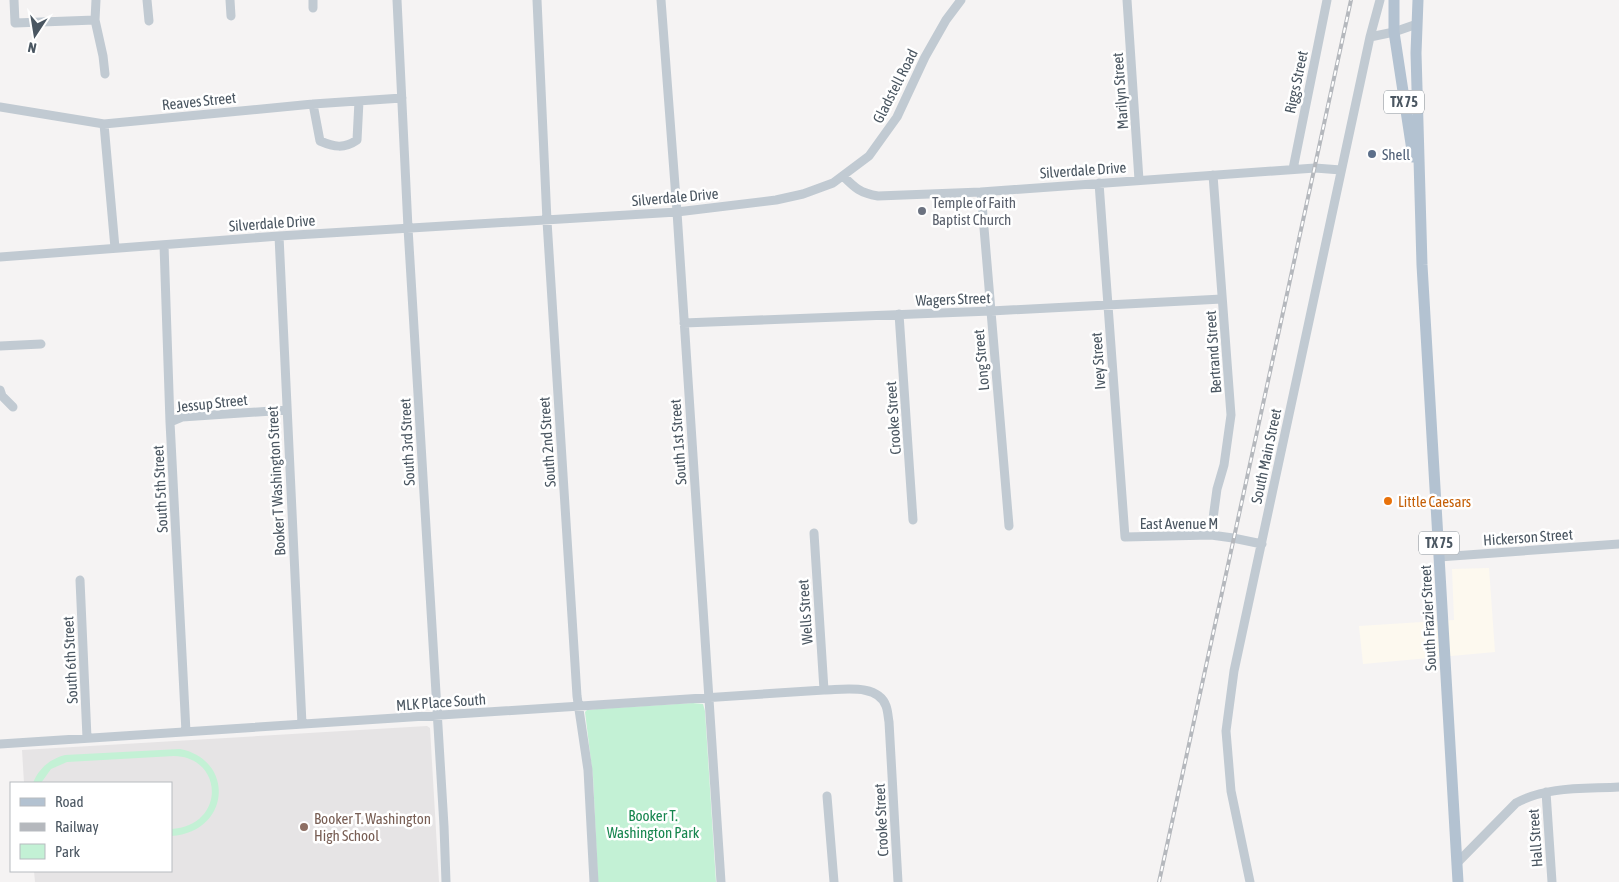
<svg xmlns="http://www.w3.org/2000/svg" width="1619" height="882" viewBox="0 0 1619 882" font-family="'Asap Condensed',sans-serif">
<rect width="100%" height="100%" fill="#f5f3f3"/>
<!-- commercial -->
<path fill="#fdf9ef" d="M1489 568 1495 652 1363 664 1359 626 1454 620 1452 569Z"/>
<!-- education -->
<path fill="#e6e4e5" d="M427 726 430 728 439 882H35L34 871H171V783H24L22 750Z"/>
<!-- green -->
<path fill="#c3f1d5" d="M693 703 703 704 705 711 716 882H598L593 777 585 712 587 710 597 709Z
M180 749C236 760 230 833 171 836V829C226 826 224 757 174 756L67 762 51 769 41 783H33C39 768 50 759 65 755Z"/>
<g fill="none" stroke-linecap="round" stroke-linejoin="round">
<!-- minor -->
<path stroke="#c1cad2" stroke-width="9" d="M14 0 15 23 95 20
M96 0 95 20 103 56 105 74
M147 0 149 21
M230 0 231 16
M313 0V8
M397 0 408 228 444 826 446 882
M537 0 547 221 577 696 588 770 594 882
M661 0 677 212 721 882
M1127 0 1139 180
M1370 37 1380 0
M313 104 320 141C334 147 344 149 357 140L359 101
M0 107 104 124 313 104 402 98
M104 124 115 248
M1293 169 1327 0
M843 176C855 188 860 193 878 196L981 192 1315 168 1341 170
M1099 183 1125 537 1211 535 1233 538 1262 544
M981 192 1009 526
M279 236 302 724
M164 245 170 422 186 732
M0 257 279 236 677 212 776 200 803 194 833 183 869 156 897 117 925 57 946 20 961 0
M899 314 913 520
M684 323 991 311 1222 299
M0 346 41 344
M0 390 2 396 13 407
M170 422 182 417 287 410
M1212 526 1217 489 1224 465 1231 415 1213 175
M814 533 824 690
M1439 557 1619 544
M80 580 87 738
M0 744 824 690C842 690 878 683 886 706 888 711 888 717 889 722L898 882
M1546 792 1552 882
M827 796 834 882
M1457 863 1516 803C1547 786 1585 789 1619 787
M1250 882 1231 791 1226 731 1234 671 1370 37 1394 32 1417 24"/>
<!-- major -->
<path stroke="#b3c2d1" stroke-width="11" d="M1394 0V32L1413 157
M1418 0 1416 53 1422 265 1458 882"/>
<!-- rail casing -->
<g stroke="#b5b8bd" stroke-width="4">
<path id="rail" d="M1159 882 1351 0"/>
</g>
<!-- rail -->
<use href="#rail" stroke="#fff" stroke-width="2" stroke-dasharray="5.5" stroke-linecap="butt"/>
</g>
<!-- markers -->
<circle fill="#5c6f8a" stroke="#fff" stroke-width="2" cx="1372" cy="154" r="5"/>
<circle fill="#6b7280" stroke="#fff" stroke-width="2" cx="922" cy="211" r="5"/>
<circle fill="#e8710a" stroke="#fff" stroke-width="2" cx="1388" cy="501" r="5"/>
<circle fill="#8d6e63" stroke="#fff" stroke-width="2" cx="304" cy="827" r="5"/>
<g text-anchor="middle" dominant-baseline="central" stroke-width="5" stroke-linejoin="round" paint-order="stroke">
<!-- shield labels -->
<g fill="#fff" stroke="#808990" stroke-width="1">
<rect x="1384" y="90.5" width="40" height="23" rx="4"/>
<rect x="1419" y="531.5" width="40" height="23" rx="4"/>
</g>
<g font-size="14" font-weight="bold" fill="#4a5661">
<text x="1404" y="102">TX 75</text>
<text x="1439" y="543">TX 75</text>
</g>
<!-- street labels -->
<g font-size="15" fill="#4a5661" stroke="#fff">
<text transform="translate(1296 82) rotate(-78)">Riggs Street</text>
<text transform="translate(895 86) rotate(-63)">Gladstell Road</text>
<text transform="translate(1120 91) rotate(-94)">Marilyn Street</text>
<text transform="translate(199 101) rotate(-6)">Reaves Street</text>
<text transform="translate(1083 170) rotate(-4)">Silverdale Drive</text>
<text transform="translate(675 197) rotate(-5)">Silverdale Drive</text>
<text transform="translate(272 223) rotate(-4)">Silverdale Drive</text>
<text transform="translate(953 299) rotate(-2)">Wagers Street</text>
<text transform="translate(1213 352) rotate(-94)">Bertrand Street</text>
<text transform="translate(981 360) rotate(-95)">Long Street</text>
<text transform="translate(1098 361) rotate(-94)">Ivey Street</text>
<text transform="translate(212 403) rotate(-6)">Jessup Street</text>
<text transform="translate(893 418) rotate(-94)">Crooke Street</text>
<text transform="translate(407 442) rotate(-93)">South 3rd Street</text>
<text transform="translate(547 442) rotate(-94)">South 2nd Street</text>
<text transform="translate(678 442) rotate(-94)">South 1st Street</text>
<text transform="translate(1266 456) rotate(-78)">South Main Street</text>
<text transform="translate(276 481) rotate(-93)">Booker T Washington Street</text>
<text transform="translate(160 489) rotate(-93)">South 5th Street</text>
<text x="1179" y="523">East Avenue M</text>
<text transform="translate(1528 537) rotate(-4)">Hickerson Street</text>
<text transform="translate(805 612) rotate(-94)">Wells Street</text>
<text transform="translate(1428 618) rotate(-93)">South Frazier Street</text>
<text transform="translate(70 660) rotate(-93)">South 6th Street</text>
<text transform="translate(441 702) rotate(-4)">MLK Place South</text>
<text transform="translate(881 820) rotate(-93)">Crooke Street</text>
<text transform="translate(1535 838) rotate(-94)">Hall Street</text>
</g>
<!-- service labels -->
<g font-size="15" fill="#4e5e75" stroke="#fff" text-anchor="start">
<text x="1382" y="154">Shell</text>
</g>
<!-- worship labels -->
<g font-size="15" fill="#5b616d" stroke="#fff" text-anchor="start">
<text x="932" y="202">Temple of Faith<tspan x="932" dy="17">Baptist Church</tspan></text>
</g>
<!-- food labels -->
<g font-size="15" fill="#c56008" stroke="#fff" text-anchor="start">
<text x="1398" y="501">Little Caesars</text>
</g>
<!-- park labels -->
<g font-size="15" fill="#17864f" stroke="#fff">
<text x="653" y="815">Booker T.<tspan x="653" dy="17">Washington Park</tspan></text>
</g>
<!-- education labels -->
<g font-size="15" fill="#785e54" stroke="#fff" text-anchor="start">
<text x="314" y="818">Booker T. Washington<tspan x="314" dy="17">High School</tspan></text>
</g>
</g>
<!-- legend -->
<rect x="10" y="782" width="162" height="90" fill="#ffffff" stroke="#b7bbc0"/>
<rect x="20" y="798" width="25" height="8" fill="#b3c2d1" stroke="#b7bbc0"/>
<text x="55" y="807" font-size="15" fill="#4a5661">Road</text>
<rect x="20" y="823" width="25" height="8" fill="#b5b8bd" stroke="#b7bbc0"/>
<text x="55" y="832" font-size="15" fill="#4a5661">Railway</text>
<rect x="20" y="844" width="25" height="15" fill="#c3f1d5" stroke="#b7bbc0"/>
<text x="55" y="857" font-size="15" fill="#4a5661">Park</text>
<!-- north arrow -->
<g transform="translate(35 35) rotate(192)" stroke="#ffffff" stroke-width="4" paint-order="stroke">
<path d="M0-4L9 19L0 12L-9 19Z" fill="#4a5661"/>
<text y="-8" font-size="14" font-weight="bold" text-anchor="middle" fill="#4a5661">N</text>
</g>
</svg>
